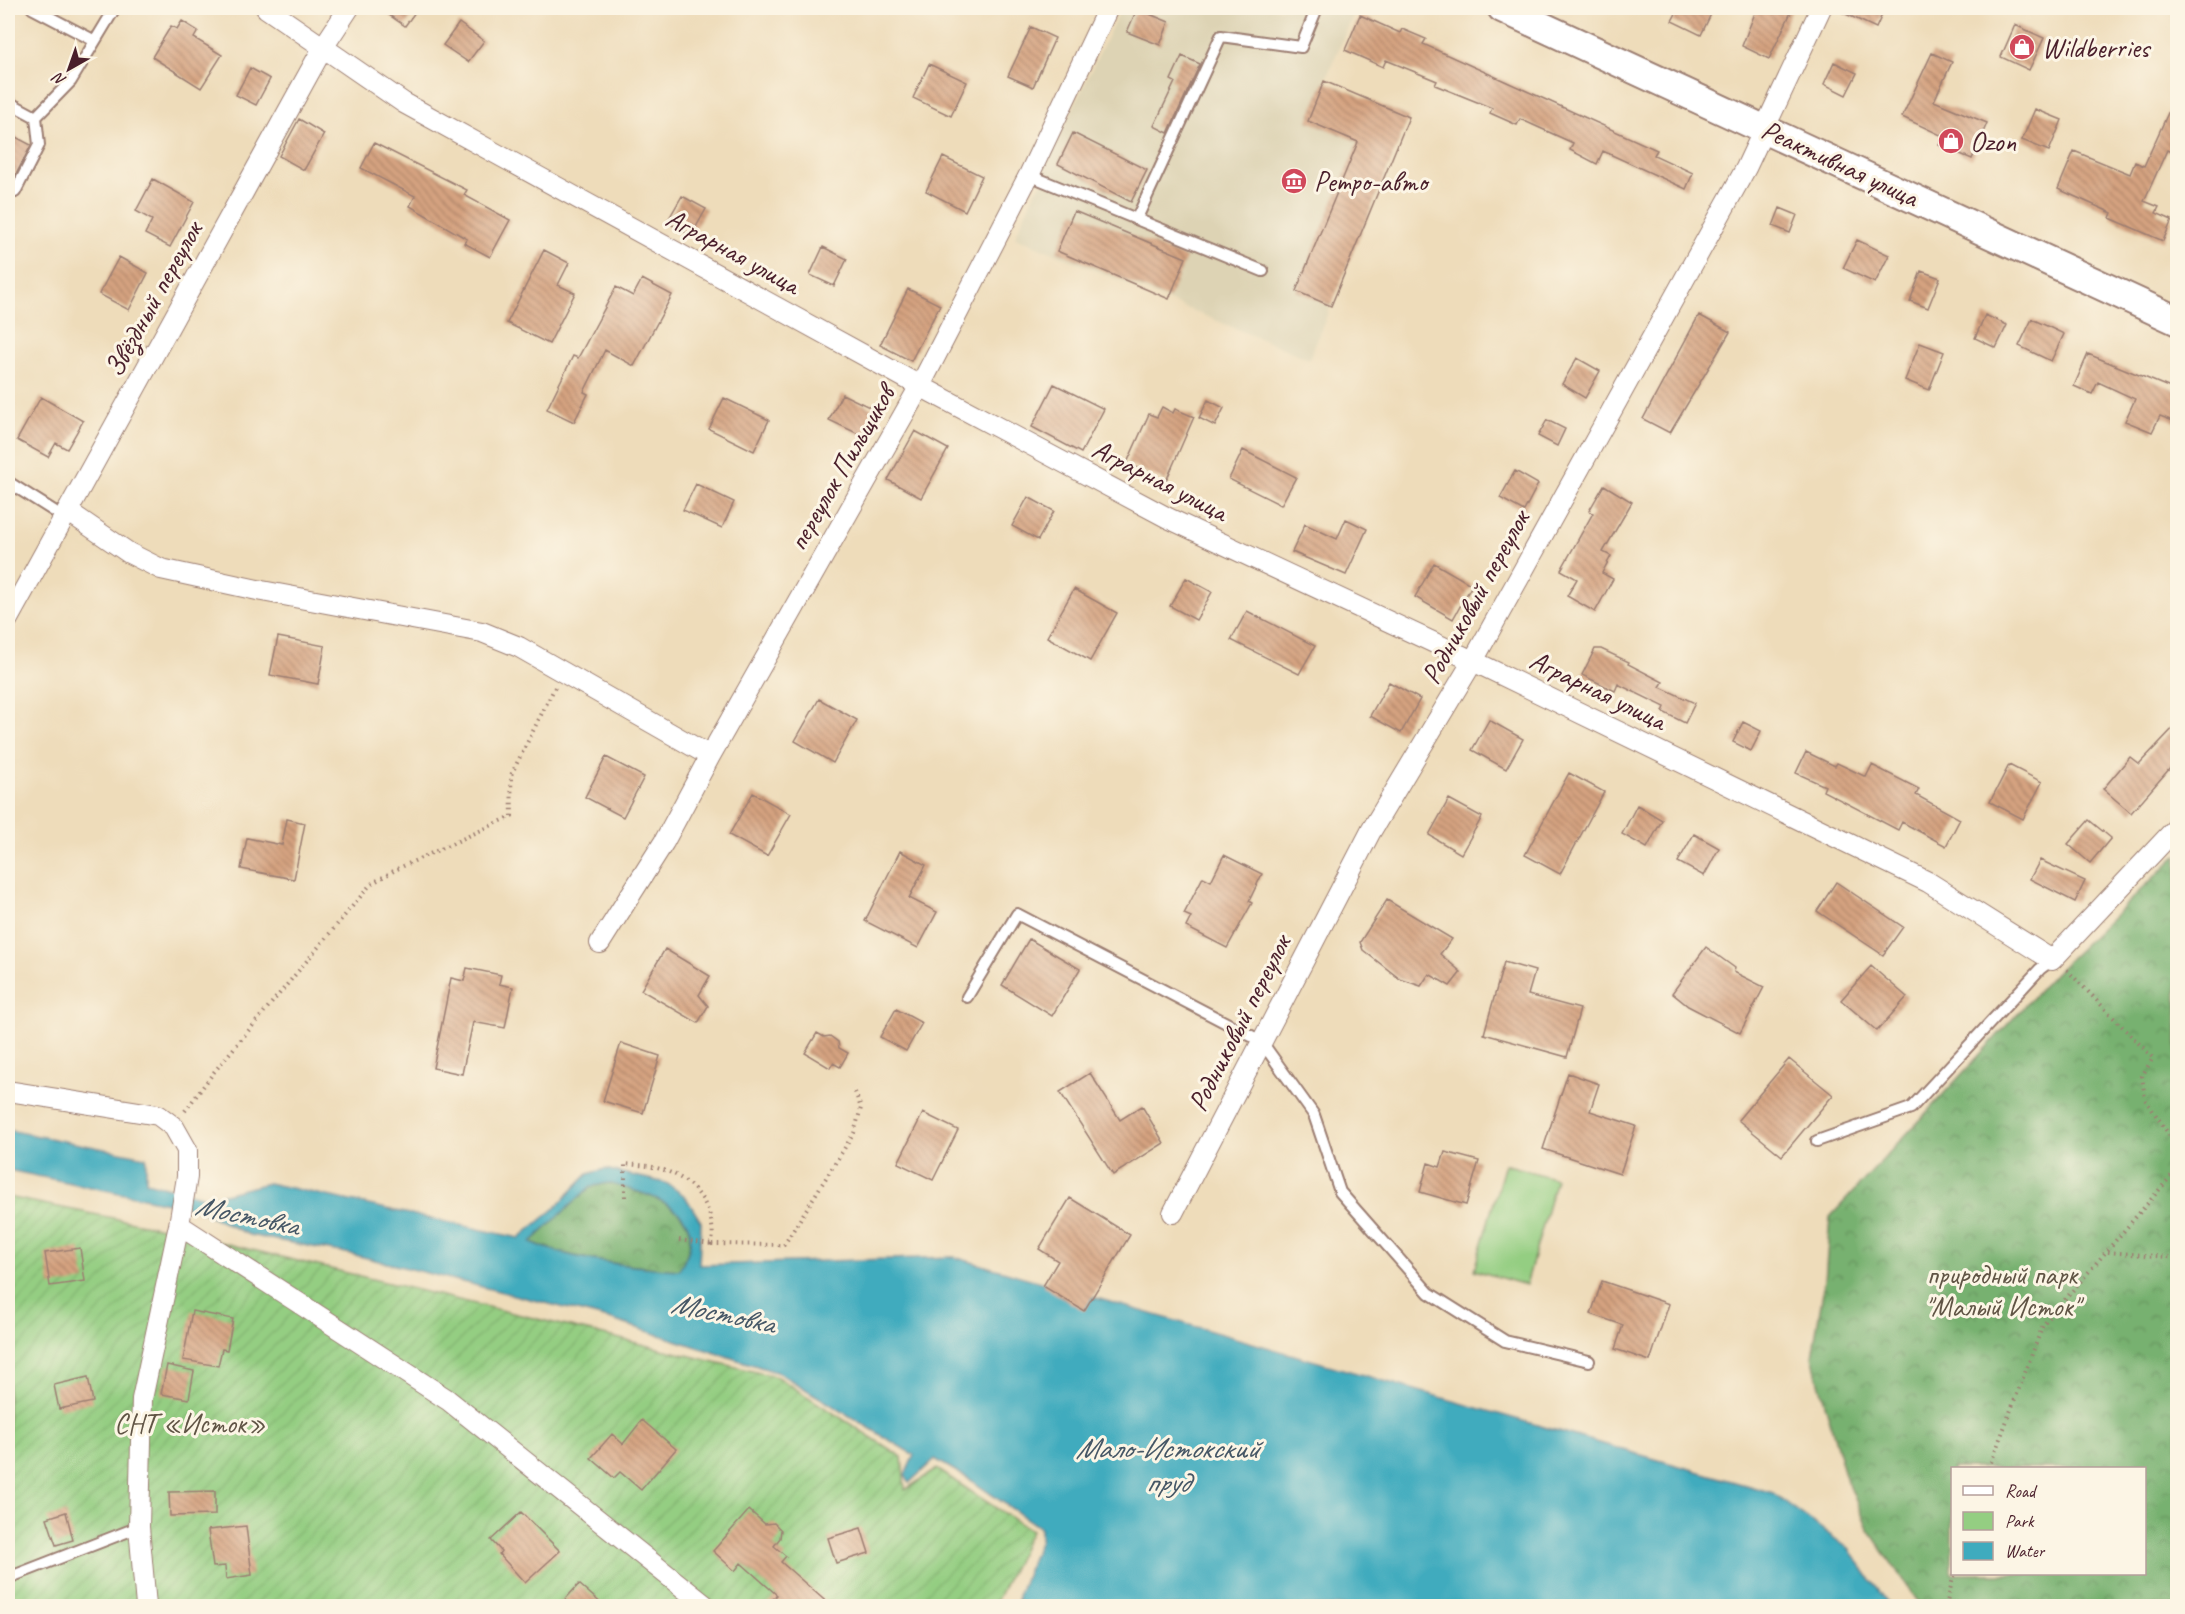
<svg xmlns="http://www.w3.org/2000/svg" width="2185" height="1614" viewBox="0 0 2185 1614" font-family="Caveat,sans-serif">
<defs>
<pattern id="forest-crowns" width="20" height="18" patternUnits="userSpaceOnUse" patternTransform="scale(1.5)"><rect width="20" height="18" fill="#77b170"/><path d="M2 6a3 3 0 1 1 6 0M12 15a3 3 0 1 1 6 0" fill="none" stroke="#648f5c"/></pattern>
<pattern id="garden-furrows" width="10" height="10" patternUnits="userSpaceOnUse" patternTransform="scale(1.5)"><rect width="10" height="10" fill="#94ce82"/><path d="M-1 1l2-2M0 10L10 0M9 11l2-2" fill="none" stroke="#81b070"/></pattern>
<pattern id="building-back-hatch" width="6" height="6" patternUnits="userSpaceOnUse" patternTransform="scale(1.5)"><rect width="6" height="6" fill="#d5a380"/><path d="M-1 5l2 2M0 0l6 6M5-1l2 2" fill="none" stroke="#af8469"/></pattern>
</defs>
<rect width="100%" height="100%" fill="#fcf5e5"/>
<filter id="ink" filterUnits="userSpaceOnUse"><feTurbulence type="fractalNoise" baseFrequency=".0167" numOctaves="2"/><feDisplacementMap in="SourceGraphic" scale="12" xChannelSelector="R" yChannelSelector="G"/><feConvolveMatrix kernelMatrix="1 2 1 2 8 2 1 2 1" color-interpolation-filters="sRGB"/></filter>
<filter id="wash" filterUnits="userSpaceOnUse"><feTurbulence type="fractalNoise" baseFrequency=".008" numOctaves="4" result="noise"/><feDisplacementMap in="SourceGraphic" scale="24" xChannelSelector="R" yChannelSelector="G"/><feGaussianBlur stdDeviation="1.35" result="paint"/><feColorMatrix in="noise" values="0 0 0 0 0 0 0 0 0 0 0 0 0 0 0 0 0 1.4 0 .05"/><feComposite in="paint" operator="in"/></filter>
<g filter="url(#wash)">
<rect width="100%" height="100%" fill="#eedcba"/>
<!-- built -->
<path fill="#ddd3b4" d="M1121 8H1356L1325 81 1409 117 1309 359 1015 237 1035 191 1044 181 1046 165Z"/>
<!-- forest -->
<path fill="url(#forest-crowns)" stroke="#60684e" stroke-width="1.5" fill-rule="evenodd" d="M2177 855V1606H1921L1868 1529 1845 1475 1812 1357 1825 1280 1830 1217 2055 973ZM1952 1468H2144V1574H1952Z
M608 1183C652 1195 716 1211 679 1270 633 1267 573 1261 531 1242L590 1187Z"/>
<!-- park -->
<path fill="#94ce82" stroke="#6f7656" stroke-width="1.5" d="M1505 1164 1556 1179 1526 1285 1474 1270Z"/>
<!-- garden -->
<path fill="url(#garden-furrows)" stroke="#6f7656" stroke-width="1.5" d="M8 1197 153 1226 777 1377 902 1457 905 1490 937 1469 1031 1531 994 1606H8Z"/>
<!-- water -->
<path fill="#3fabbe" stroke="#446574" stroke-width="1.5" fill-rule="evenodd" d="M8 1130 146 1157V1182L208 1198 268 1183 519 1238 553 1210 588 1174 605 1169 666 1183 685 1196 701 1222 699 1265 954 1257 1773 1493 1849 1549 1890 1606H1018V1596L1040 1540V1528L969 1479 935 1459 909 1483 905 1475 914 1455 779 1373 609 1319 351 1254 249 1235 196 1209 8 1170ZM608 1183C652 1195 717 1211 679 1270 633 1267 573 1261 531 1242L590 1187Z"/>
<g id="blocks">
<!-- building -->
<path fill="url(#building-back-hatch)" d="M379 8H418L405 26Z
M1679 8H1696L1711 14 1701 35 1672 21Z
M1757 8H1793L1769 59 1742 46Z
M1833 8H1885L1876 28Z
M1137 9 1169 22 1160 45 1127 32Z
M1360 15 1400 33 1402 29 1426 39 1423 44 1657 150 1654 155 1693 173 1686 189 1603 151 1597 164 1570 150 1573 143 1520 119 1517 125 1490 113 1492 108 1435 85 1437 81 1386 60 1383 67 1345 50Z
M182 21 198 31 194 38 222 55 201 88 152 57 171 26 177 29Z
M459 23 484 41 468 62 443 45Z
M2015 25 2044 38 2029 70 2001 57Z
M1031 27 1055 38 1033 87 1008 76Z
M1932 53 1952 62 1934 101 1987 123 1972 159 1939 145 1943 136 1902 117Z
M1182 56 1200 64 1168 133 1154 126 1175 82 1171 80Z
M1834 62 1857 73 1846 95 1824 84Z
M929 64 967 82 951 116 913 98Z
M250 68 270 79 256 105 236 95Z
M1324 81 1409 117 1331 306 1296 291 1358 142 1308 121Z
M2178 91V155L2167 150 2144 201 2159 207 2156 213 2172 220 2163 241 2110 218 2112 213 2058 189 2074 151 2130 174 2135 162 2144 166Z
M2035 109 2062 120 2049 151 2022 140Z
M299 119 324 134 304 170 279 156Z
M8 133 31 145 8 190Z
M1073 133 1147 170 1131 202 1058 164Z
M374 143 467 190 464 195 510 220 490 257 464 243 467 239 410 206 415 196 361 168Z
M943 157 982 176 965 211 926 191Z
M153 179 194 202 170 247 145 234 152 220 136 211Z
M682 196 706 209 691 236 667 222Z
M1780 208 1797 215 1790 233 1773 226Z
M1074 211 1186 258 1169 299 1057 251Z
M1857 240 1889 255 1875 283 1843 268Z
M823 247 847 259 834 286 810 275Z
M544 250 569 263 558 285 575 293 549 344 507 323Z
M119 257 148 273 129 310 99 294Z
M1921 271 1940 278 1928 308 1910 301Z
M642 279 672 295 634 366 605 350 584 392 588 394 574 422 547 409 573 356 578 358 616 287 633 296Z
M908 289 940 305 911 361 880 345Z
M1699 315 1730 332 1670 433 1643 419Z
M1985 315 2007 325 1996 348 1975 338Z
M2032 319 2064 334 2051 361 2019 346Z
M1920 343 1944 352 1929 390 1905 380Z
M2088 354 2178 391V423L2160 416 2152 432 2125 421 2135 399 2098 382 2092 394 2074 386Z
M1577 358 1600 371 1585 398 1562 384Z
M1054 384 1104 409 1081 453 1032 427Z
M842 394 880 412 867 438 829 420Z
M41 397 83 421 67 449 56 443 48 457 17 440Z
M724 398 769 420 754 451 709 429Z
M1208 400 1224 408 1215 426 1199 418Z
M1162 407 1173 413 1175 409 1194 417 1166 481 1127 463 1149 414 1157 417Z
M1547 420 1565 429 1557 446 1538 436Z
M915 431 948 449 921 498 888 480Z
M1243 450 1296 477 1281 505 1229 479Z
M1515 471 1538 484 1524 511 1500 498Z
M696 484 734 502 722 528 683 510Z
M1604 485 1632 502 1603 552 1611 556 1602 573 1613 579 1595 612 1567 596 1577 579 1561 570 1593 513 1589 511Z
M1028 497 1054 511 1038 540 1012 526Z
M1346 519 1367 529 1346 575 1292 552 1305 524 1337 539Z
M1434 563 1472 585 1453 619 1415 597Z
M1186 578 1212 592 1196 620 1170 606Z
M1074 589 1117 613 1090 661 1047 637Z
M1247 611 1315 646 1299 674 1231 640Z
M278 637 325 646 318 684 270 675Z
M1595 649H1601L1629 662 1628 664 1663 682 1660 687 1695 703 1685 723 1663 712 1665 707 1618 684 1615 691 1582 675Z
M1389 682 1420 699 1401 733 1370 716Z
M819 699 857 720 833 763 795 741Z
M1489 720 1523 739 1506 769 1472 750Z
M1743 722 1761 731 1751 751 1733 742Z
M2178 723V759L2131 813 2103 789 2130 757 2139 764Z
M1806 752 1835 766 1837 763 1866 777 1872 765 1919 789 1916 795 1960 819 1946 846 1902 822 1898 830 1823 791 1825 786 1796 773Z
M606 757 644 777 623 817 585 797Z
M2009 765 2042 782 2023 819 1990 802Z
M1569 773 1604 792 1560 874 1525 855Z
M753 793 791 814 767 856 729 835Z
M1449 799 1482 817 1461 854 1429 835Z
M1637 805 1662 820 1647 848 1622 834Z
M287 819 305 823 294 879 241 869 247 838 282 845Z
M2089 820 2111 838 2090 863 2068 844Z
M1694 834 1719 848 1704 876 1678 862Z
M900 851 926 865 909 898 937 912 918 948 865 921Z
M1224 855 1262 874 1249 901 1252 903 1227 948 1186 927 1191 917 1184 914 1203 877 1211 881Z
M2040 860 2085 881 2075 902 2030 879Z
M1836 882 1903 927 1883 955 1817 911Z
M1387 900 1452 939 1440 954 1461 972 1450 986 1429 974 1421 986 1400 979 1363 950 1360 942Z
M1029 939 1080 969 1052 1016 1002 985Z
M1706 947 1735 968 1734 972 1764 987 1740 1033 1688 1006 1672 993Z
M665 949 710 976 699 995 708 1006 698 1023 641 990Z
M1504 962 1535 971 1528 995 1580 1009 1567 1057 1484 1034Z
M1871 966 1907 997 1877 1031 1841 1000Z
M467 968 501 975 499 984 513 987 505 1028 473 1022 462 1074 433 1068 451 978 464 981Z
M896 1009 922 1023 906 1051 880 1037Z
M817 1033 824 1037 830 1036 838 1042 839 1048 848 1053 840 1067 833 1063 830 1068 805 1053Z
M621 1043 660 1056 643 1113 603 1101Z
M1789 1059 1833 1095 1782 1156 1738 1120Z
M1090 1073 1120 1120 1142 1106 1164 1143 1113 1175 1060 1092Z
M1568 1073 1599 1084 1590 1111 1636 1126 1620 1174 1543 1149Z
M923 1113 958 1130 933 1180 898 1163Z
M1445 1152 1479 1161 1466 1205 1420 1192 1428 1163 1440 1167Z
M1070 1198 1130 1235 1084 1311 1043 1286 1058 1261 1039 1249Z
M80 1248 85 1281 50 1286 45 1253Z
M1602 1281 1669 1304 1650 1361 1615 1349 1623 1325 1591 1314Z
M192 1311 233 1319 227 1350 222 1349 218 1366 183 1360Z
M167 1365 194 1371 189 1399 161 1394Z
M88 1377 93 1402 59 1409 54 1385Z
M642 1420 676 1449 641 1490 620 1472 614 1478 591 1458 612 1434 623 1444Z
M215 1491V1515L170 1516 169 1492Z
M749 1510 765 1524 774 1523 781 1530 780 1538 774 1546 786 1556 781 1562 831 1606H767L777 1595 741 1563 735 1571 713 1551Z
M66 1512 73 1540 56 1545 47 1518Z
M521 1512 560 1551 525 1583 499 1554 501 1551 491 1540Z
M246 1526 252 1575 226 1579 225 1566 213 1567 208 1530Z
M861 1528 869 1553 836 1563 828 1538Z
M579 1584 604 1606H559Z"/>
</g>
</g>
<g filter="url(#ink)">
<use href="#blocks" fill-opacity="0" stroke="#9c7e72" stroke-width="1.5"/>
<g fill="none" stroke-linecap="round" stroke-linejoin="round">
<!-- lane casing -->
<g stroke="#9c7e72" stroke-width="14">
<path id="lane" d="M32 8 95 41
M8 102 36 117
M1029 175 1263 271
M15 192 39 145 36 117 71 81 115 8
M1137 218 1221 36 1301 47 1317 8
M8 482 65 518
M967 997 1017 914 1261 1041 1314 1115 1340 1192 1429 1293 1505 1341 1589 1361
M1817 1141 1911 1108 2040 969 2052 960
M8 1578 139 1527"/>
</g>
<!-- street casing -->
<g stroke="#9c7e72" stroke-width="22">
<path id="street" d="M266 8 404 103 920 386 1168 518 1473 661 1928 882 2052 960 2178 826
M69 512 129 553 161 569 262 591 482 632 519 647 710 756
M8 619 324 46 349 8
M600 943 664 842 710 756 920 386 1029 175 1108 8
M8 1091 158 1115 174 1127 187 1150V1177L179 1225 142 1399 139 1527 146 1606
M1173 1213 1371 831 1473 661 1746 168 1821 8
M179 1225 448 1400 706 1606"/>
</g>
<!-- secondary casing -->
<g stroke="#9c7e72" stroke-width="32">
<path id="secondary" d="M1502 8 2178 321"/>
</g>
<!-- path -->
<path stroke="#9c7e72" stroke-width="4" stroke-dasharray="1.5 4.5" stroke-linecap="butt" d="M2067 970 2153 1058 2142 1076 2145 1099 2178 1148
M185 1111 214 1072 371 884 397 869 512 816 511 775 555 687
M625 1197V1164C635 1165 647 1165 657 1168 693 1177 717 1208 712 1244L784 1245 854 1133 861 1108 855 1092
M679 1240 712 1244
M2108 1252 2178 1258
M1989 1468 2043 1325 2178 1168
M1946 1606 1954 1574"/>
<!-- lane -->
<use href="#lane" stroke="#fff" stroke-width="10"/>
<!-- street -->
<use href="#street" stroke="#fff" stroke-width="20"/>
<!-- secondary -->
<use href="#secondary" stroke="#fff" stroke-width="28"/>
</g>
</g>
<!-- icons -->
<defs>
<g id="shop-disc" transform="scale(1.35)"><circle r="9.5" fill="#d1495b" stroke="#fcf5e5"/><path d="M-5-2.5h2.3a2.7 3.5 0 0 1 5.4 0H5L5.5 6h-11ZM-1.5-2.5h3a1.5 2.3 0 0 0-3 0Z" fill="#fff"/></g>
<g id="museum-disc" transform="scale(1.35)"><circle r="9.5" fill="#d1495b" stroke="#fcf5e5"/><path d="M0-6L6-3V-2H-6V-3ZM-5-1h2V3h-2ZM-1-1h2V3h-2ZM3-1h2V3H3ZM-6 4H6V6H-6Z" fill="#fff"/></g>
</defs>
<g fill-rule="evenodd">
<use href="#shop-disc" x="2022" y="47"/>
<use href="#shop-disc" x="1951" y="141"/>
<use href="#museum-disc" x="1294" y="181"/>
</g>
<g text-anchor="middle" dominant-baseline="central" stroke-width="6" stroke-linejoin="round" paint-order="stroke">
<!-- poi labels -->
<g font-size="28" fill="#4a1f2b" stroke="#fcf5e5" text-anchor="start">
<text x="2042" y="47">Wildberries</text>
<text x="1970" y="141">Ozon</text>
<text x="1314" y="181">Ретро-авто</text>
</g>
<!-- street labels -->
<g font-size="28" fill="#4a1f2b" stroke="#fcf5e5">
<text transform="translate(1840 163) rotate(25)">Реактивная улица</text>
<text transform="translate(733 251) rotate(29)">Аграрная улица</text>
<text transform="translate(153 299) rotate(-61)">Звёздный переулок</text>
<text transform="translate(841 468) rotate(-60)">переулок Пильщиков</text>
<text transform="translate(1160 480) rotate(27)">Аграрная улица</text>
<text transform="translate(1475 597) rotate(-61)">Родниковый переулок</text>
<text transform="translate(1598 690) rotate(26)">Аграрная улица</text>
<text transform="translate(1239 1023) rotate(-63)">Родниковый переулок</text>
</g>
<!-- park labels -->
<g font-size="28" fill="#605445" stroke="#fcf5e5">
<text x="2002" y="1274">природный парк<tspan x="2002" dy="32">"Малый Исток"</tspan></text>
<text x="190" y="1423">СНТ «Исток»</text>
</g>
<!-- water labels -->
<g font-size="30" font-style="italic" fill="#465766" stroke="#fcf5e5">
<text transform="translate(247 1215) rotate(12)">Мостовка</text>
<text transform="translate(723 1313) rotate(12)">Мостовка</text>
<text x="1167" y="1448">Мало-Истокский<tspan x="1167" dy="34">пруд</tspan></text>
</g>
</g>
<!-- margin -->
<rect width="2185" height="1614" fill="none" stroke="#fcf5e5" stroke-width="30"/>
<!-- legend -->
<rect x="1951" y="1467" width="195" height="108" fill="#fcf5e5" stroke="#b59f9b" stroke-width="1.5"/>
<rect x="1963" y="1486" width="30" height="9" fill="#ffffff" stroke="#b59f9b" stroke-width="1.5"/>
<text x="2005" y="1497" font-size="18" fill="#4a1f2b">Road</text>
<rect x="1963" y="1512" width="30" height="18" fill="#94ce82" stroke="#b59f9b" stroke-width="1.5"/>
<text x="2005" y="1527" font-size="18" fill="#4a1f2b">Park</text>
<rect x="1963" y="1542" width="30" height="18" fill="#3fabbe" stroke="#b59f9b" stroke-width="1.5"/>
<text x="2005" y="1557" font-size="18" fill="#4a1f2b">Water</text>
<!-- north arrow -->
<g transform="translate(69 69) rotate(220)" stroke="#fcf5e5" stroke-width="4.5" paint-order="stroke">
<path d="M0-4.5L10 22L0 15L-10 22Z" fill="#4a1f2b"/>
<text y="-9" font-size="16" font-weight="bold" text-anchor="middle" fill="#4a1f2b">N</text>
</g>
</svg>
